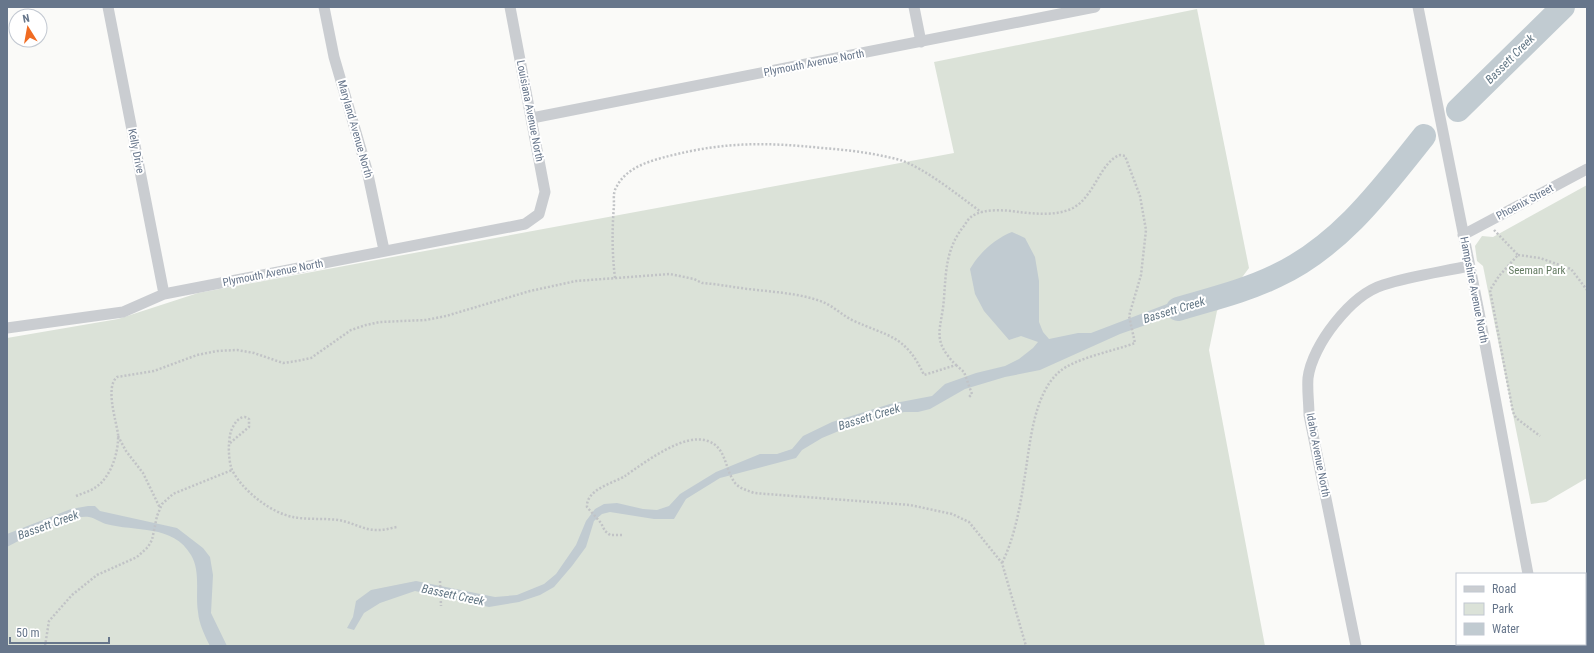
<svg xmlns="http://www.w3.org/2000/svg" width="1594" height="653" viewBox="0 0 1594 653" font-family="'Roboto Condensed',sans-serif">
<rect width="100%" height="100%" fill="#fafaf8"/>
<!-- green -->
<path fill="#dbe2d8" d="M1197 9 1249 268 1217 311 1209 350 1265 646H7V338L118 319 198 293 954 153 934 62Z
M1587 185V478L1546 502 1531 504 1483 266 1477 261 1475 246 1482 236 1493 237Z"/>
<!-- water -->
<path fill="#c1cbd1" d="M1012 232 1025 238 1035 257 1039 281V322L1043 332 1049 339 1078 333H1091L1167 304 1209 295 1210 310 1177 314 1120 334 1040 370 1005 377 965 389 930 409 918 412H904L846 428 822 438 802 450 796 458 720 478 686 499 674 519H654L610 512 602 514 594 521 586 547 572 566 554 587 540 595 519 602 489 607 415 591 380 603 364 613 354 630 347 628 353 617 356 601 371 590 416 581 495 597 517 595 544 584 556 574 576 545 586 521 595 509 604 504 617 503 643 509 657 510 669 506 680 494 716 472 760 454H777L792 449 803 436 832 422 890 404 932 396 945 384 976 373 1005 366 1019 359 1033 348 1038 342 1021 336 1009 340 984 311 975 294 970 269C979 253 996 238 1012 232Z
M88 506H95L100 511 177 528 203 548 210 557 213 575 211 613 227 646H210C205 636 199 624 198 612 195 593 201 572 191 555 173 524 135 532 106 524 100 522 95 518 89 517 71 514 24 538 7 547V534L71 509Z"/>
<g fill="none" stroke-linecap="round" stroke-linejoin="round">
<!-- river -->
<path stroke="#c1cbd1" stroke-width="24" d="M1458 110 1563 7
M1178 309C1211 299 1245 291 1276 276 1339 247 1382 189 1424 136"/>
<!-- path -->
<path stroke="#c1c3c6" stroke-width="2.5" stroke-dasharray="2 2" stroke-linecap="butt" d="M1494 230 1518 255 1499 276 1490 290 1513 412 1516 418 1540 436
M1518 255 1540 258 1571 269 1587 290
M615 278C612 253 612 230 614 205 614 200 613 192 616 188 625 168 649 161 669 156 724 142 765 142 822 148 848 150 874 153 900 160 925 168 959 196 981 212
M956 365 964 372 972 394 969 397
M118 436 126 451 143 473 160 508
M230 443 249 427V419L245 417C238 417 234 424 231 431 228 441 228 459 232 470 242 490 271 513 293 517 307 520 323 518 338 520 352 522 365 531 379 530 385 530 391 528 397 527
M76 496C83 493 91 491 96 487 111 477 119 452 118 434 116 420 105 387 117 377L154 371 197 355 217 351 237 350 254 353 283 363 297 361 311 358 351 330 366 325 380 322 426 320 446 316 530 291 576 281 670 274 694 279 702 283C717 284 732 287 748 289 773 292 799 293 823 302 833 306 842 315 852 320 888 337 905 334 924 375L956 365C930 339 942 329 944 298 946 271 946 248 964 226 966 223 968 219 971 217 982 208 1006 210 1019 212 1036 214 1057 216 1073 208 1095 196 1100 162 1120 155L1125 156 1140 196 1146 230 1141 275 1129 316 1135 343C1114 351 1075 358 1059 372 1032 396 1030 448 1024 481 1020 508 1014 539 1002 563
M622 535H610L605 531 601 523 587 507C586 489 614 483 625 476 644 463 684 432 708 441 727 448 724 468 735 483 740 489 747 490 754 493L910 505 952 514 969 522 1002 563 1026 646
M440 581 441 606
M45 646 49 621 72 595 97 575 137 557 148 547 152 540 157 516 162 504 173 494 232 470"/>
<!-- minor -->
<path stroke="#cacdd1" stroke-width="11" d="M108 7 164 294
M324 7 334 57 367 170 384 250
M914 7 921 42
M1418 7 1479 312 1528 574
M532 118 1095 7
M1463 235 1587 169
M7 328 123 312 164 294 525 224 539 214 545 192 510 7
M1356 646 1309 415C1309 403 1307 390 1308 378 1312 345 1351 295 1383 285 1411 276 1441 272 1469 266"/>
<!-- tertiary -->
<path stroke="#cacdd1" stroke-width="14" d="M1585 609 1587 608
M1525 646 1529 644"/>
</g>
<g text-anchor="middle" dominant-baseline="central" stroke-width="4" stroke-linejoin="round" paint-order="stroke">
<!-- street labels -->
<g font-size="11" fill="#67768b" stroke="#fff">
<text transform="translate(814 63) rotate(-11)">Plymouth Avenue North</text>
<text transform="translate(530 111) rotate(79)">Louisiana Avenue North</text>
<text transform="translate(355 129) rotate(74)">Maryland Avenue North</text>
<text transform="translate(136 151) rotate(79)">Kelly Drive</text>
<text transform="translate(1525 202) rotate(-28)">Phoenix Street</text>
<text transform="translate(273 273) rotate(-11)">Plymouth Avenue North</text>
<text transform="translate(1474 290) rotate(79)">Hampshire Avenue North</text>
<text transform="translate(1318 455) rotate(79)">Idaho Avenue North</text>
</g>
<!-- park labels -->
<g font-size="11" fill="#647b62" stroke="#fff">
<text x="1537" y="270">Seeman Park</text>
</g>
<!-- water labels -->
<g font-size="12" font-style="italic" fill="#637785" stroke="#fff">
<text transform="translate(1510 59) rotate(-45)">Bassett Creek</text>
<text transform="translate(1174 310) rotate(-17)">Bassett Creek</text>
<text transform="translate(869 417) rotate(-17)">Bassett Creek</text>
<text transform="translate(48 525) rotate(-20)">Bassett Creek</text>
<text transform="translate(453 595) rotate(12)">Bassett Creek</text>
</g>
</g>
<!-- border -->
<rect width="1594" height="653" fill="none" stroke="#67768b" stroke-width="16"/>
<!-- legend -->
<rect x="1456" y="573" width="130" height="72" fill="#ffffff" stroke="#c2c8d1"/>
<rect x="1464" y="586" width="20" height="6" fill="#cacdd1" stroke="#c2c8d1"/>
<text x="1492" y="593" font-size="12" fill="#67768b">Road</text>
<rect x="1464" y="603" width="20" height="12" fill="#dbe2d8" stroke="#c2c8d1"/>
<text x="1492" y="613" font-size="12" fill="#67768b">Park</text>
<rect x="1464" y="623" width="20" height="12" fill="#c1cbd1" stroke="#c2c8d1"/>
<text x="1492" y="633" font-size="12" fill="#67768b">Water</text>
<!-- north arrow -->
<g transform="translate(28 28) rotate(349)"><circle r="19" fill="#ffffff" stroke="#c2c8d1"/>
<path d="M0-3L7 15L0 10L-7 15Z" fill="#f06b22"/>
<text y="-6" font-size="11" font-weight="bold" text-anchor="middle" fill="#67768b">N</text>
</g>
<!-- scale -->
<path d="M10 637v6h99v-6" fill="none" stroke="#67768b" stroke-width="2"/>
<text x="16" y="637" font-size="12" fill="#67768b" stroke="#ffffff" stroke-width="3" paint-order="stroke">50 m</text>
</svg>
